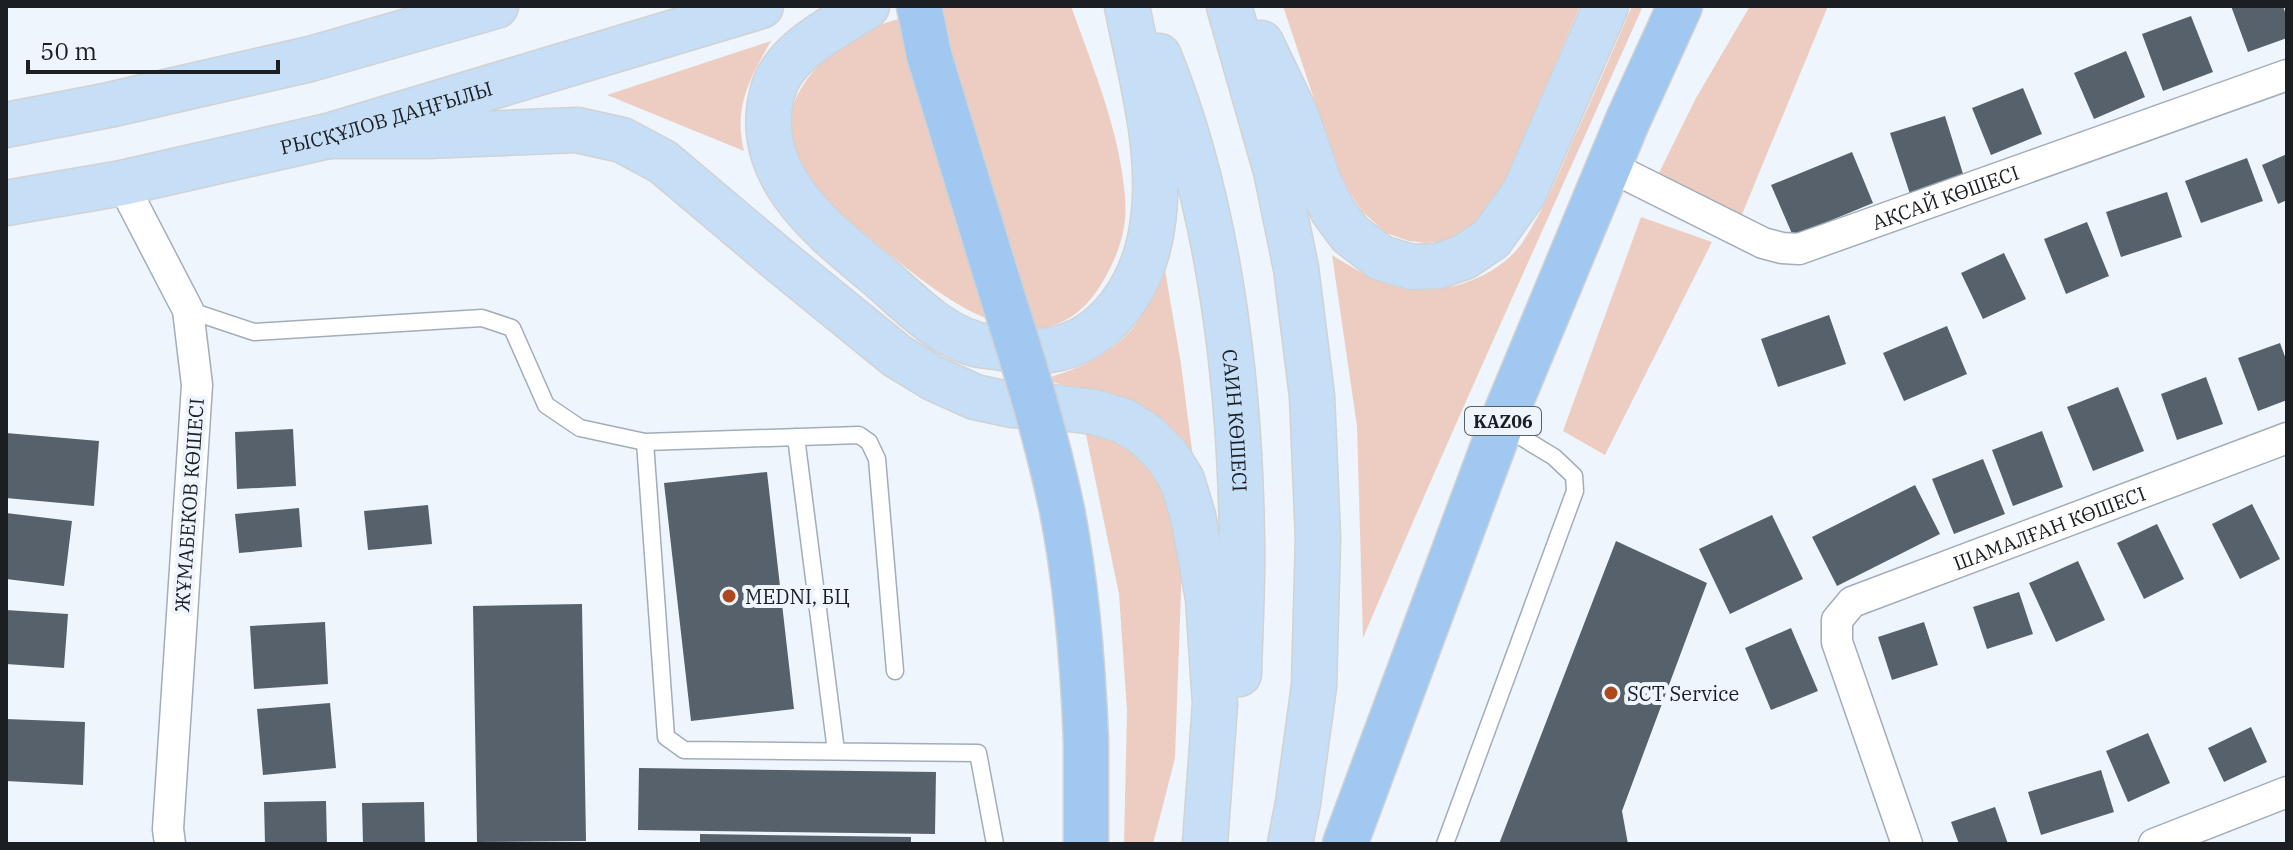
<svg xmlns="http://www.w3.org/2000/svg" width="2293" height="850" viewBox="0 0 2293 850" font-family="'IBM Plex Serif',serif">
<rect width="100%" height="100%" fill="#eef5fd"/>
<!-- green -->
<path fill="#edcdc2" d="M943 6H1071C1093 68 1120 131 1125 197 1128 229 1118 256 1102 283 1043 381 943 298 883 249 859 229 812 192 799 164 792 149 789 132 791 116 795 83 833 46 863 32 885 21 919 14 943 6Z
M1283 6H1580L1502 187 1478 219 1454 240 1426 243 1409 241 1386 233 1363 212 1352 196 1337 168Z
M1632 6H1643C1549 217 1453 426 1363 638L1357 426 1332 255C1351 267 1370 278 1391 285 1434 300 1496 280 1522 243 1542 213 1557 178 1571 145 1592 99 1612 53 1632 6Z
M1750 6H1828L1736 229 1652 187 1696 98Z
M771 41C750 78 733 107 744 151L607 95Z
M1641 217 1712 242 1605 455 1563 431Z
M1165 270 1181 364 1193 458 1069 387 1044 379C1083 368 1120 351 1142 315 1151 301 1157 285 1165 270Z
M1085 430 1117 436 1167 486 1182 564 1175 758 1153 844H1124L1127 711 1119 594Z"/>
<!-- building -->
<path fill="#57616c" d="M2231 6H2283L2287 18V38L2248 52Z
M2191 16 2213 72 2163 91 2142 34Z
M2126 51 2145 97 2094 119 2074 73Z
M2023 88 2042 134 1991 155 1972 108Z
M1945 116 1964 177 1910 194 1890 133Z
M1852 152 1873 203 1793 236 1771 185Z
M2287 154V200L2278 204 2262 165Z
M2247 158 2263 201 2201 223 2185 181Z
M2167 192 2182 237 2121 257 2106 212Z
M2087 222 2109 276 2066 294 2044 239Z
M2004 253 2026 299 1983 319 1961 273Z
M1829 315 1846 364 1778 387 1761 339Z
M1947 326 1967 374 1904 401 1883 353Z
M2280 343 2287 362V400L2258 411 2238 358Z
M2206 377 2223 424 2177 440 2161 394Z
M2118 387 2144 451 2093 471 2067 407Z
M293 429 296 486 237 489 235 432Z
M2042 431 2063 487 2013 506 1992 450Z
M6 433 99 441 94 506 6 498Z
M1983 459 2005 514 1954 534 1932 479Z
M767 472 794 709 691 721 664 483Z
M1915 485 1940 534 1837 586 1812 537Z
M2252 504 2280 559 2240 579 2212 524Z
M428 505 432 544 368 550 364 511Z
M299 508 302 547 239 553 235 514Z
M6 513 72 521 64 586 6 579Z
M1772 515 1803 579 1730 614 1699 549Z
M2157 524 2184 579 2144 599 2117 543Z
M1616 541 1707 583 1622 811 1628 844H1499Z
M2078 561 2105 620 2056 642 2029 583Z
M2019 592 2033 634 1987 649 1973 607Z
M582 604 586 841 477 842 473 606Z
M6 610 68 614 64 668 6 664Z
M325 622 328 684 254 689 250 626Z
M1924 622 1938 665 1892 680 1878 637Z
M1791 628 1818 691 1771 710 1745 648Z
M330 703 336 768 263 775 257 709Z
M6 719 85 722 83 785 6 781Z
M2251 727 2267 762 2224 782 2208 748Z
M2148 733 2170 783 2128 802 2106 751Z
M639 768 936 772 935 834 638 830Z
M2101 770 2114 812 2041 835 2028 792Z
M326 801 327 844H265L264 802Z
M424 802 425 844H363L362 803Z
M1995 807 2008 844H1959L1951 822Z
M700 834 911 837V844H700Z"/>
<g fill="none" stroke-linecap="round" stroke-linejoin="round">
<!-- lane casing -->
<g stroke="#a2adb9" stroke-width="19">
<path id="lane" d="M188 310 254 332 482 318 512 328 546 405 580 428 645 442 859 435 869 442 877 459 895 671
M796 437 836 751
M645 442 666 737 684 750 978 753 995 844
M1445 844 1575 491 1574 476 1554 457 1503 426"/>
</g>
<!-- street casing -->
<g stroke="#a2adb9" stroke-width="33">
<g id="street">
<path id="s1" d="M1609 166 1763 243 1782 248 1799 249 2287 75"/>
<path d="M122 183 188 310 197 385 168 829 170 844"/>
<path id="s2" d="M1907 844 1837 642V620L1852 602 2287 438"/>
<path d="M2154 844 2287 792"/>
</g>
</g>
<!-- primary casing -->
<g stroke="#d1d2d3" stroke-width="47">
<g id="primary">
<path d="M867 6C833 29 782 51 772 94 752 174 821 228 874 272 904 297 934 331 972 343 979 346 988 346 996 347 1014 350 1032 352 1050 350 1109 341 1144 282 1152 228 1164 155 1141 78 1127 6"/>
<path d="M1229 6 1276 171 1296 268 1312 396 1318 538 1314 686 1298 803 1290 844"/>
<path d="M1261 43 1297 118 1319 182 1333 211 1350 234 1381 258 1412 267 1438 266 1464 257 1491 239 1524 193 1606 6"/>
<path id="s3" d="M1159 56C1219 204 1240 381 1242 540 1243 584 1240 629 1239 674"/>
<path d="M6 125 109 105 310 59 496 6"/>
<path d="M328 136H426L577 130 622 140 663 162 784 264 897 356 933 378 975 397 1012 405 1053 407 1094 412 1124 421 1146 435 1167 456 1182 480 1193 516 1208 598 1215 704 1205 844"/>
<path id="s4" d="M6 203 122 183 328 136 761 6"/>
</g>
</g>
<!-- highway casing -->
<g stroke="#d1d2d3" stroke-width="47">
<path id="highway" d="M919 6 929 55 994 269
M1086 844V741
M1345 844 1501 425 1628 120 1680 6"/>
</g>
<!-- lane -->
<use href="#lane" stroke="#fff" stroke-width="16"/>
<!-- street -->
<use href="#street" stroke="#fff" stroke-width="30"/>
<!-- primary -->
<use href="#primary" stroke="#c7def7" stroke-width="44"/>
<!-- highway -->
<use href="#highway" stroke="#a1c8f1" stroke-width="44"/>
<!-- highway-bridge casing -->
<g stroke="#d1d2d3" stroke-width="47" stroke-linecap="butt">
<path id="highway-bridge" d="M994 269C1019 349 1045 428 1062 510 1077 586 1083 664 1086 741"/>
</g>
<!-- highway-bridge -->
<use href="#highway-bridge" stroke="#a1c8f1" stroke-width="44"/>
</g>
<!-- markers -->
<g fill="#ae481e" stroke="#eef5fd" stroke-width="3">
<circle cx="729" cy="596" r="8"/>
<circle cx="1611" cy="693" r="8"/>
</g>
<g text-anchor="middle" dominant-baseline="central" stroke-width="8" stroke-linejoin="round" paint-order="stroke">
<!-- shield labels -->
<rect fill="#eef5fd" stroke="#5a5f64" stroke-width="2" x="1465" y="407" width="76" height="28" rx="6"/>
<g font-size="18" font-weight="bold" fill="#1b1f23">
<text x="1503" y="421">KАZ06</text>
</g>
<!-- street labels -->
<g font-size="20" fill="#1b1f23" stroke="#eef5fd">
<text stroke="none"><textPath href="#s4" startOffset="390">РЫСҚҰЛОВ ДАҢҒЫЛЫ</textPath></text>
<text stroke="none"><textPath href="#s1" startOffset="364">АҚСАЙ КӨШЕСІ</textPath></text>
<text stroke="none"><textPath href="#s3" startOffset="374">САИН КӨШЕСІ</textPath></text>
<text transform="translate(189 505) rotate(-86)">ЖҰМАБЕКОВ КӨШЕСІ</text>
<text stroke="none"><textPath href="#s2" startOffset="470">ШАМАЛҒАН КӨШЕСІ</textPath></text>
</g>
<!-- poi labels -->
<g font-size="20" fill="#1b1f23" stroke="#eef5fd" text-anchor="start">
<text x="745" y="596">MEDNI, БЦ</text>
<text x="1627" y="693">SCT Service</text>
</g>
</g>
<!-- border -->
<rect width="2293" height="850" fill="none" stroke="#1b1f23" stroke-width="16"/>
<!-- scale -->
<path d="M28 60v12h250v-12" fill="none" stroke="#1b1f23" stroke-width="4"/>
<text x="40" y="60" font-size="24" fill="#1b1f23" stroke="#eef5fd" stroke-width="6" paint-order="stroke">50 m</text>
</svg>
